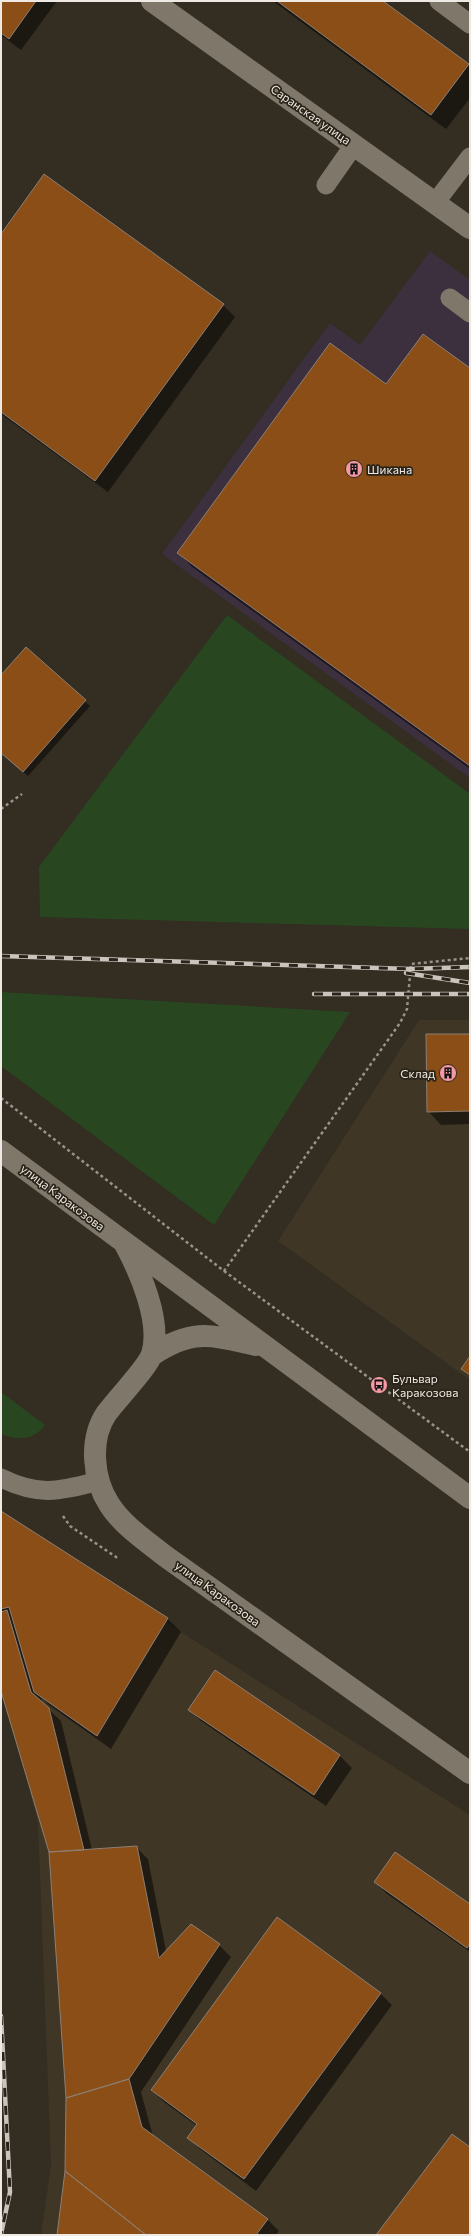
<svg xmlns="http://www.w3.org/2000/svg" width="471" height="2236" viewBox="0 0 471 2236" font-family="Commissioner,sans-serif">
<rect width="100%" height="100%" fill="#332d22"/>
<!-- commercial -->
<path fill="#3d303e" d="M430 251 470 280V778L162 554 330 323 360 345Z"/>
<!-- built -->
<path fill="#3f3625" d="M419 1020H470V1380L278 1241Z
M1 1518 470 1815V2235H41L51 2165 38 1822 1 1683Z"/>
<!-- green -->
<path fill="#284721" d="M227 615 470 794V929L40 917 39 867Z
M1 992 350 1012 214 1225 1 1066Z
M1 1392 45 1425C34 1440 18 1441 1 1434Z"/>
<!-- shadow -->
<path fill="#0007" d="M1 1H57L21 50 1 35Z
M273 1H381L470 67V98L446 129Z
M1 235 223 305 235 317 108 492 1 414Z
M470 369V769L192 567 179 553 387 386Z
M26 649 90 706 28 776 1 752V677Z
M470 1035V1124L441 1125 428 1111Z
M1 1513 168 1619 181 1632 111 1749 49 1705 41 1697 42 1703 61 1721 92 1850 136 1847 148 1859 166 1951 219 1945 231 1957 141 2092 153 2136 267 2219 279 2231 276 2235H58L66 2171 67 2098 50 1852 1 1688Z
M215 1671 340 1756 352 1768 326 1806 201 1721 189 1709Z
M375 1882 470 1906V1952L387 1894Z
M380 1993 392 2005 256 2191 200 2149 188 2137 197 2126 164 2102 152 2090Z"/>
<!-- building -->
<path fill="#8b4e16" stroke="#8c7f75" d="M1 1H36L9 39 1 33Z
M277 1H383L469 64 431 115Z
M44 174 224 304 95 481 1 412V234Z
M423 334 470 368V766L177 553 330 343 386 384Z
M26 647 86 700 23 772 1 753V675Z
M426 1034H470V1111L427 1112Z
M470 1356V1375L461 1369Z
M1 1511 168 1618 97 1736 34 1692 9 1607 1 1609Z
M7 1610 31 1692 49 1708 84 1850 49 1852 1 1691V1612Z
M215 1670 340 1755 314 1795 188 1710Z
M137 1846 159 1958 191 1924 220 1944 129 2079 66 2098 49 1852Z
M395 1852 470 1904V1944L467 1948 374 1882Z
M277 1917 381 1993 244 2179 187 2138 197 2124 151 2090Z
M129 2079 142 2127 268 2219 256 2235H146L65 2171 66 2098Z
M452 2134 470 2147V2235H376Z
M65 2171 146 2235H57Z"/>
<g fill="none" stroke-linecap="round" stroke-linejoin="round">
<!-- path -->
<path stroke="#98948b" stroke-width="2.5" stroke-dasharray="3 3" stroke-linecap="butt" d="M1 809 22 794
M1 1098 224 1271 400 1023 407 1009 411 964 470 958
M224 1271 470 1452
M63 1516 70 1526 119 1559"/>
<!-- lane -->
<path stroke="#7e776a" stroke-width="19" d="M439 1 470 24
M326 185 354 145
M435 203 470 157
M450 298 470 313
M1 1478C40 1497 59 1491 99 1481"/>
<!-- street -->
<path stroke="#7e776a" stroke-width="22" d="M152 1 470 228"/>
<!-- secondary -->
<path stroke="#7e776a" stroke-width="22" d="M1 1151 470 1498
M125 1244C140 1272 162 1322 152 1354 148 1367 116 1400 106 1414 89 1440 93 1479 109 1504 122 1525 145 1540 165 1556L470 1773
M152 1355C193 1328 211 1335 256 1345"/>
<!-- rail casing -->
<g stroke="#c9c4bd" stroke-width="4.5">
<path id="rail" d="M1 956 410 969 470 967
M406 973 470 983
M314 994H470
M1 2016 10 2192 1 2234"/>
</g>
<!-- rail -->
<use href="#rail" stroke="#292318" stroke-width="3" stroke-dasharray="9" stroke-linecap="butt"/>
</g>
<!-- icons -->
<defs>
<g id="building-disc" transform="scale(0.9)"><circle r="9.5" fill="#f49aa5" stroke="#292318"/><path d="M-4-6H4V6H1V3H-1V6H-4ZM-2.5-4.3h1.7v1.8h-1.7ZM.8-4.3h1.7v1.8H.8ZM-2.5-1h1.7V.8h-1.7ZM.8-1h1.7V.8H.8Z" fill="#111"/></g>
<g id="bus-disc" transform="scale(0.9)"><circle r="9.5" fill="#f49aa5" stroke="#292318"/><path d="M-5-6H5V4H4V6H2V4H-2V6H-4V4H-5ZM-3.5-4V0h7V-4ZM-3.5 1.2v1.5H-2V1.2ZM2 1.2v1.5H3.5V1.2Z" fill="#111"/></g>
</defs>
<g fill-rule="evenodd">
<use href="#building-disc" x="354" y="469"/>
<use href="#building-disc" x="448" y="1073"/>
<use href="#bus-disc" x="379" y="1385"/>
</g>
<g text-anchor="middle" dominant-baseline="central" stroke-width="3.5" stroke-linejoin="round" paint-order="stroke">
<!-- street labels -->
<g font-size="12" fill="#eeeae3" stroke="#292318">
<text transform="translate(311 114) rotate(35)">Саранская улица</text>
<text transform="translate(63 1197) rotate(37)">улица Каракозова</text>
<text transform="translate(218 1593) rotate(36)">улица Каракозова</text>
</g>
<!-- poi labels -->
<g font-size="12" fill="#eeeae3" stroke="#292318" text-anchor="start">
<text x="367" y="469">Шикана</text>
<text x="435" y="1073" text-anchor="end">Склад</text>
<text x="392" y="1378">Бульвар<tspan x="392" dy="14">Каракозова</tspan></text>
</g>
</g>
<!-- border -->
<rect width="471" height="2236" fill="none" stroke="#eeeae3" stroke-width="4"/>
</svg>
